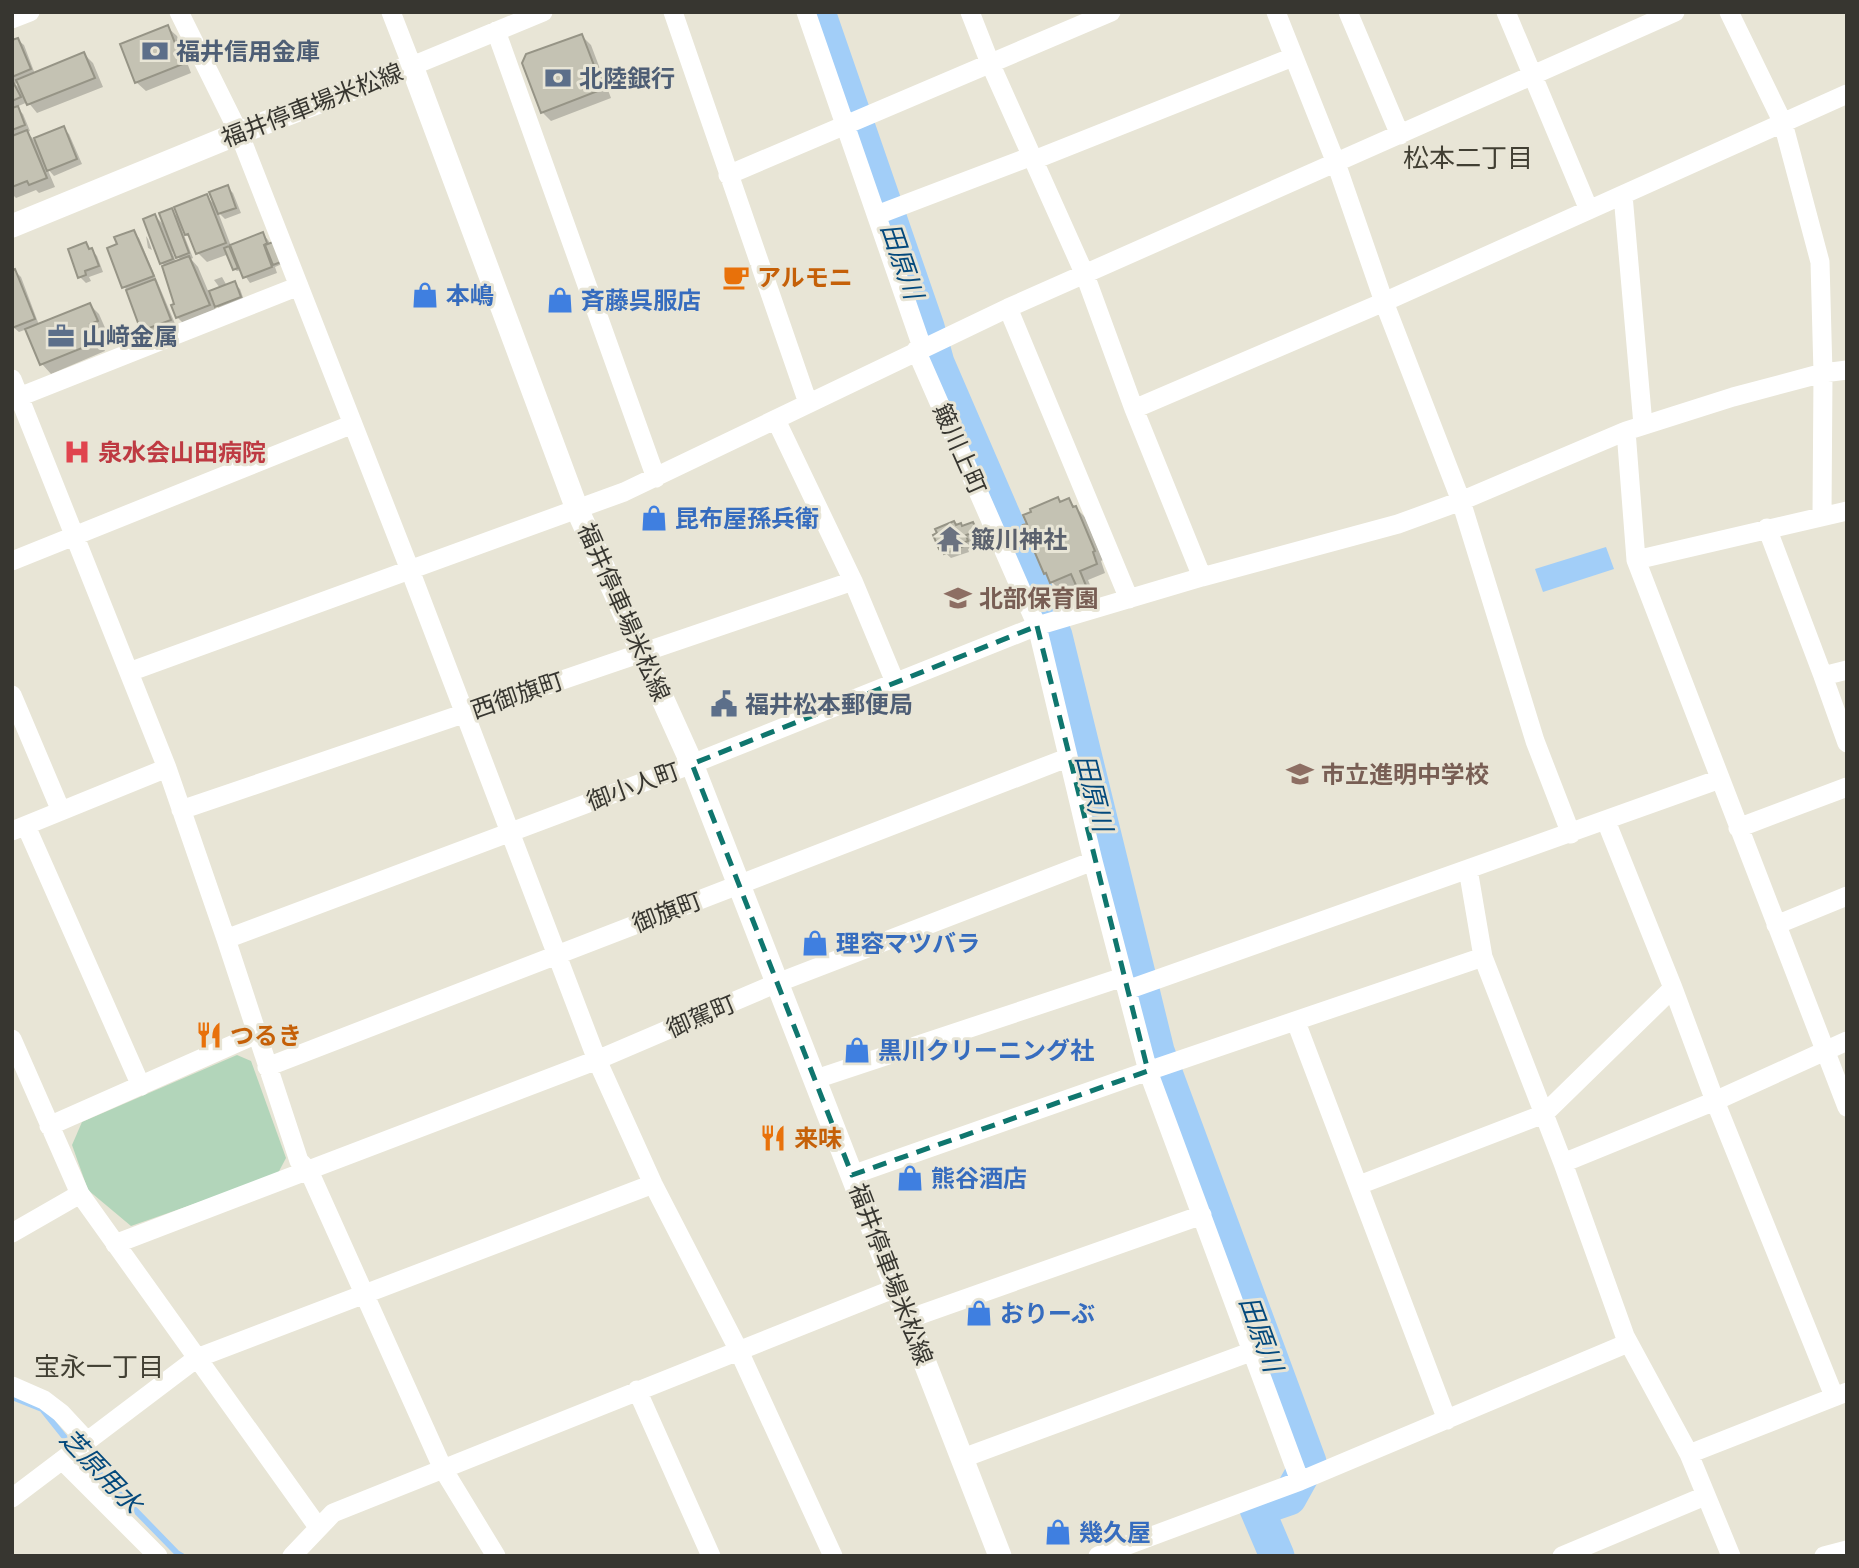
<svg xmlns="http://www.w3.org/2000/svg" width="1859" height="1568" viewBox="0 0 1859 1568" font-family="Cabin,'Noto Sans JP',sans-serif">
<rect width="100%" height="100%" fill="#e8e5d6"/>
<!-- green -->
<path fill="#b2d5ba" d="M237 1055 251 1061 286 1158 277 1175 131 1226 88 1190 72 1145 82 1122Z"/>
<!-- water -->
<path fill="#a2cef8" d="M1606 547 1614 569 1543 592 1535 569Z"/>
<!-- shadow -->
<path fill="#0003" fill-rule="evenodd" d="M167 27 177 36 191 73 146 91 136 82Z
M582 36 591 45 611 98 551 121 542 112Z
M18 40 24 45 35 74 84 54 93 63 103 87 37 113 28 102 16 107 23 114 30 131 27 132 34 140 63 128 69 134 82 164 54 176 47 168 55 187 39 193 36 190 16 198 12 194V42ZM19 82 24 92 15 84Z
M227 187 233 193 241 213 225 219 218 212 231 246 263 234 268 240 282 264 275 267 277 273 250 283 241 270 237 271 234 269 229 254 207 262 198 253 193 240 182 230 193 258 191 259 198 267 209 293 220 288 214 280 222 277 227 286 234 283 240 289 245 303 222 312 212 301 218 314 186 326 177 317 176 305 165 266 162 263 155 216 166 227 171 210 181 220 206 196 217 207ZM172 251 181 260 176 262Z
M133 232 139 238 176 326 149 336 143 330 109 249 119 245Z
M146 236 148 239 152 250 148 248Z
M86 244 97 256 103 272 89 277 91 281 86 283 80 277Z
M15 271 21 277 39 325 90 305 99 314 106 330 97 334 105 351 51 374 42 364 27 329 19 332 13 327Z
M1057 499 1061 503 1068 500 1085 517 1103 560 1101 561 1105 573 1088 580 1095 597 1089 600 1080 591 1078 584 1061 591 1052 582 1045 573 1026 526Z
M973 524 982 537 971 541 973 547 968 549 969 552 951 558 940 548 957 526 963 528Z"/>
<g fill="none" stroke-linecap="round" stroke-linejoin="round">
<!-- stream -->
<path stroke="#a2cef8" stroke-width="6" d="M12 1397 42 1409 66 1439 177 1553 182 1556"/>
<!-- river -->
<path stroke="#a2cef8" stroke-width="35" d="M818 12 927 327 937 363 1055 636 1157 1051 1309 1462 1289 1498 1257 1509 1277 1556"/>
</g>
<!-- building -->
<path fill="#c4c2b3" stroke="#969486" stroke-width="2" d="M168 25 183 64 135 83 120 44Z
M582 34 603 89 541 113 522 63 526 54Z
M18 38 31 69 12 77V40Z
M84 52 95 78 27 105 16 80Z
M12 80 21 97 12 101Z
M18 106 25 125 12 130V108Z
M64 126 77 159 47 171 34 138Z
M27 130 47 178 29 185 27 181 12 187V136Z
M228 185 236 208 218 214 209 192Z
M207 194 226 243 196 254 188 234 185 235 174 207Z
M172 208 189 253 176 258 159 213Z
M155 214 173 259 160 264 143 219Z
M134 230 154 276 122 288 107 248 117 244 114 237Z
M263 232 267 243 264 245 272 267 243 278 230 245Z
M86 242 89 249 92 248 99 266 85 271 86 275 78 278 68 249Z
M273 242 281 262 273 265 265 245Z
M229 246 238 268 233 270 224 248Z
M189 256 210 305 176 318 171 305 174 304 162 266Z
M15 269 35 319 12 328V270Z
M155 279 171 320 141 331 126 290Z
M235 281 241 297 215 307 209 291Z
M90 303 98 321 90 324 97 342 40 365 25 329Z
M1058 497 1060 502 1069 498 1073 507 1076 506 1095 551 1093 552 1097 564 1080 571 1087 588 1079 592 1071 574 1050 583 1046 573 1044 574 1023 525 1027 524 1023 515 1031 512 1030 509Z
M954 521 956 525 961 523 962 526 973 522 977 531 966 535 968 541 963 543 964 546 944 554 942 548 939 549 933 535 937 533 935 529Z"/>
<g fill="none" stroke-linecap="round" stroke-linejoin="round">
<!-- minor -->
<path stroke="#fff" stroke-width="19" d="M179 12 239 133 410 570 597 1060 653 1184 738 1349 833 1556
M391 12 412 66 543 12
M673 12 808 403
M806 12 922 347
M970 12 990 63 1085 275 1134 409 1202 577
M1276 12 1336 163 1384 302 1461 501 1535 741 1571 834
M1348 12 1400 135
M1506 12 1589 210
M1729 12 1783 123 1820 262 1823 373 1822 516
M12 19 30 12
M496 31 656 478
M1034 160 1293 57
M728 175 1111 12
M1623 195 1643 425
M877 215 1032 156
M1008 308 1129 599
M916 350 1037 626 1093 861 1148 1071 1300 1481
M12 379 167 768 226 939 299 1161 309 1171 443 1469 496 1556
M19 397 299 286
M1134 409 1384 302 1847 94
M776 420 853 581 895 682
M1626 431 1636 560 1847 1107
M1767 528 1823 676 1847 670
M1636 560 1847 511
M12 561 353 424
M129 672 624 492 1008 308 1675 12
M1823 676 1847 743
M12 695 61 811
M1720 779 1468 869 1483 957 1563 1163 1625 1336 1689 1454 1731 1556
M181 810 853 581
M1606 821 1673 988 1715 1101 1834 1396
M26 826 141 1086
M1738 828 1847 787
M12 831 167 768
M1776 925 1847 896
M226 939 692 764 1037 626 1202 577 1398 524 1461 501 1626 431 1733 397 1823 373 1847 370
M1127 990 1468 869
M1296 1022 1447 1420
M12 1039 80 1194 318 1527
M267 1067 1067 758
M816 1079 1123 977
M49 1126 257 1034
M1563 1163 1715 1101 1847 1041
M852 1175 1148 1071 1483 957
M1359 1185 1544 1114 1673 988
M12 1233 80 1194
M115 1244 597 1060 777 983 1093 861
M908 1319 1202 1215
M12 1386 44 1400 61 1413 87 1441
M637 1390 711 1556
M1689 1454 1847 1392
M963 1458 1253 1351
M62 1460 158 1556
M12 1498 197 1358 653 1184
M292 1556 333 1513 896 1288
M1098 1556 1300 1481 1628 1343
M1562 1556 1705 1496
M1824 1556 1847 1550"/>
<!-- major -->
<path stroke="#fff" stroke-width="23" d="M12 226 239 133 412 66 577 509 692 764 1000 1556"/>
</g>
<!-- marked area -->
<path fill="none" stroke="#0f766e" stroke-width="5" stroke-dasharray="14 9" stroke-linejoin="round" d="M1037 626 1148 1071 852 1175 692 764Z"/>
<!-- icons -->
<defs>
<g id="bank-bare" transform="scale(2.1)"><path d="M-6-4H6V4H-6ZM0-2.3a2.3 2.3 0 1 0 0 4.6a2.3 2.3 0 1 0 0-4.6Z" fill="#5c6f8a" stroke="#e8e5d6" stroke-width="2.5" paint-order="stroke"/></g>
<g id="cafe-bare" transform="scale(2.1)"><path d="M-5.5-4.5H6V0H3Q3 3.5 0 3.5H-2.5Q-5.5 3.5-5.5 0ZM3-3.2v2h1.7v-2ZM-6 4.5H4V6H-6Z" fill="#e8710a" stroke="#e8e5d6" stroke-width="2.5" paint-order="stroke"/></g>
<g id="shop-bare" transform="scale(2.1)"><path d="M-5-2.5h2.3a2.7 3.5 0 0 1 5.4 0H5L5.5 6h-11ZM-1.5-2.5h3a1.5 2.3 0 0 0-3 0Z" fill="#3f7fe0" stroke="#e8e5d6" stroke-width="2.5" paint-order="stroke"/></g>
<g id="office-bare" transform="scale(2.1)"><path d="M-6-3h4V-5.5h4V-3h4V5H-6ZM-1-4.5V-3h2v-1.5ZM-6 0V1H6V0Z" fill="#5c6f8a" stroke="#e8e5d6" stroke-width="2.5" paint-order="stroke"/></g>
<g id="hospital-bare" transform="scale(2.1)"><path d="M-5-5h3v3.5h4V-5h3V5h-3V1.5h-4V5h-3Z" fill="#e0444e" stroke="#e8e5d6" stroke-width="2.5" paint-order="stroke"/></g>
<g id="temple-bare" transform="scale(2.1)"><path d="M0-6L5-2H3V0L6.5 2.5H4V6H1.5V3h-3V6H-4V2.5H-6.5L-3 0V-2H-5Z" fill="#6b7280" stroke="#e8e5d6" stroke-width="2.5" paint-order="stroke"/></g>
<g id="school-bare" transform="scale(2.1)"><path d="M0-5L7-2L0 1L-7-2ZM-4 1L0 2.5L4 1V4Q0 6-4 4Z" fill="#8d6e63" stroke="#e8e5d6" stroke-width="2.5" paint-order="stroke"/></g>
<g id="civic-bare" transform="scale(2.1)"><path d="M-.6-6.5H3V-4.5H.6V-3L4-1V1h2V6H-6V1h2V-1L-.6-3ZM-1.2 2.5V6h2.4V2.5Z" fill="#5c6f8a" stroke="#e8e5d6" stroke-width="2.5" paint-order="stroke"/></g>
<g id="restaurant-bare" transform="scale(2.1)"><path d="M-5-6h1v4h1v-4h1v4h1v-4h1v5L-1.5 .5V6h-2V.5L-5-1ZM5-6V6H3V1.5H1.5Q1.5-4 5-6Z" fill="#e8710a" stroke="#e8e5d6" stroke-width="2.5" paint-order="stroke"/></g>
</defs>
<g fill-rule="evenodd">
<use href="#bank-bare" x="155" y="51"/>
<use href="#bank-bare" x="558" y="78"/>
<use href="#cafe-bare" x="736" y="277"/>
<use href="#shop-bare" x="425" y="295"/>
<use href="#shop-bare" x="560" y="300"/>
<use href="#office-bare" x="61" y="336"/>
<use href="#hospital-bare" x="77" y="452"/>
<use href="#shop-bare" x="654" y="518"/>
<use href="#temple-bare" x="950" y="539"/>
<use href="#school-bare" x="958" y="598"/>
<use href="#civic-bare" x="724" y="704"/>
<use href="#school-bare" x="1300" y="774"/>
<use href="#shop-bare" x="815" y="943"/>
<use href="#restaurant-bare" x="209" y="1035"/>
<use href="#shop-bare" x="857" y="1050"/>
<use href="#restaurant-bare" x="773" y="1138"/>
<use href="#shop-bare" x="910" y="1178"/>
<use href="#shop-bare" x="979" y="1313"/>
<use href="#shop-bare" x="1058" y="1532"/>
</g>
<g text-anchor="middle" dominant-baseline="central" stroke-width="6" stroke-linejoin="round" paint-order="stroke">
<!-- service labels -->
<g font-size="24" font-weight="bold" fill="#4e5e75" stroke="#e8e5d6" text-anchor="start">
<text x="176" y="51">福井信用金庫</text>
<text x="579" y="78">北陸銀行</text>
<text x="82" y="336">山﨑金属</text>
<text x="745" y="704">福井松本郵便局</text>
</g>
<!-- street labels -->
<g font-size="24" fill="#373630" stroke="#e8e5d6">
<text transform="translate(312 105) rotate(-21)">福井停車場米松線</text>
<text transform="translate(960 449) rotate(66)">簸川上町</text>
<text transform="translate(624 612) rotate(66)">福井停車場米松線</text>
<text transform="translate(517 695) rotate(-19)">西御旗町</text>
<text transform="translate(633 786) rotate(-20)">御小人町</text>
<text transform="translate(667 912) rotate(-21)">御旗町</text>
<text transform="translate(701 1016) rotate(-23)">御駕町</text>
<text transform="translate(891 1274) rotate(69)">福井停車場米松線</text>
</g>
<!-- food labels -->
<g font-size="24" font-weight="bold" fill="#c56008" stroke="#e8e5d6" text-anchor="start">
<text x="757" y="277">アルモニ</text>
<text x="230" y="1035">つるき</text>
<text x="794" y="1138">来味</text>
</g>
<!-- shop labels -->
<g font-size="24" font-weight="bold" fill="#366cbe" stroke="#e8e5d6" text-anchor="start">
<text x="446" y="295">本嶋</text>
<text x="581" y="300">斉藤呉服店</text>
<text x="675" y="518">昆布屋孫兵衛</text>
<text x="836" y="943">理容マツバラ</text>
<text x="878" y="1050">黒川クリーニング社</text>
<text x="931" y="1178">熊谷酒店</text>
<text x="1000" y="1313">おりーぶ</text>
<text x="1079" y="1532">幾久屋</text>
</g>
<!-- health labels -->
<g font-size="24" font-weight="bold" fill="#be3a42" stroke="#e8e5d6" text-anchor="start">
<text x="98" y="452">泉水会山田病院</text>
</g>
<!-- worship labels -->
<g font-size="24" font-weight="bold" fill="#5b616d" stroke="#e8e5d6" text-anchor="start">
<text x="971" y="539">簸川神社</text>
</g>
<!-- education labels -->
<g font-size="24" font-weight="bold" fill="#785e54" stroke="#e8e5d6" text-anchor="start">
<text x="979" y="598">北部保育園</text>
<text x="1321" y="774">市立進明中学校</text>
</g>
<!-- neighbourhood labels -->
<g font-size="26" fill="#413f33" stroke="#e8e5d6">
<text x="1468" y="158">松本二丁目</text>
<text x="99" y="1367">宝永一丁目</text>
</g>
<!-- water labels -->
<g font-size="26" font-style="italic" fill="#04497c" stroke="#e8e5d6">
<text transform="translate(902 261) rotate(71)">田原川</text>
<text transform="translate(1094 793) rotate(76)">田原川</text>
<text transform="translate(1261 1334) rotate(70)">田原川</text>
<text transform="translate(101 1471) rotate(46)">芝原用水</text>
</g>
</g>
<!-- border -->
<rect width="1859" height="1568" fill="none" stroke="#373630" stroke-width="28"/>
</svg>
